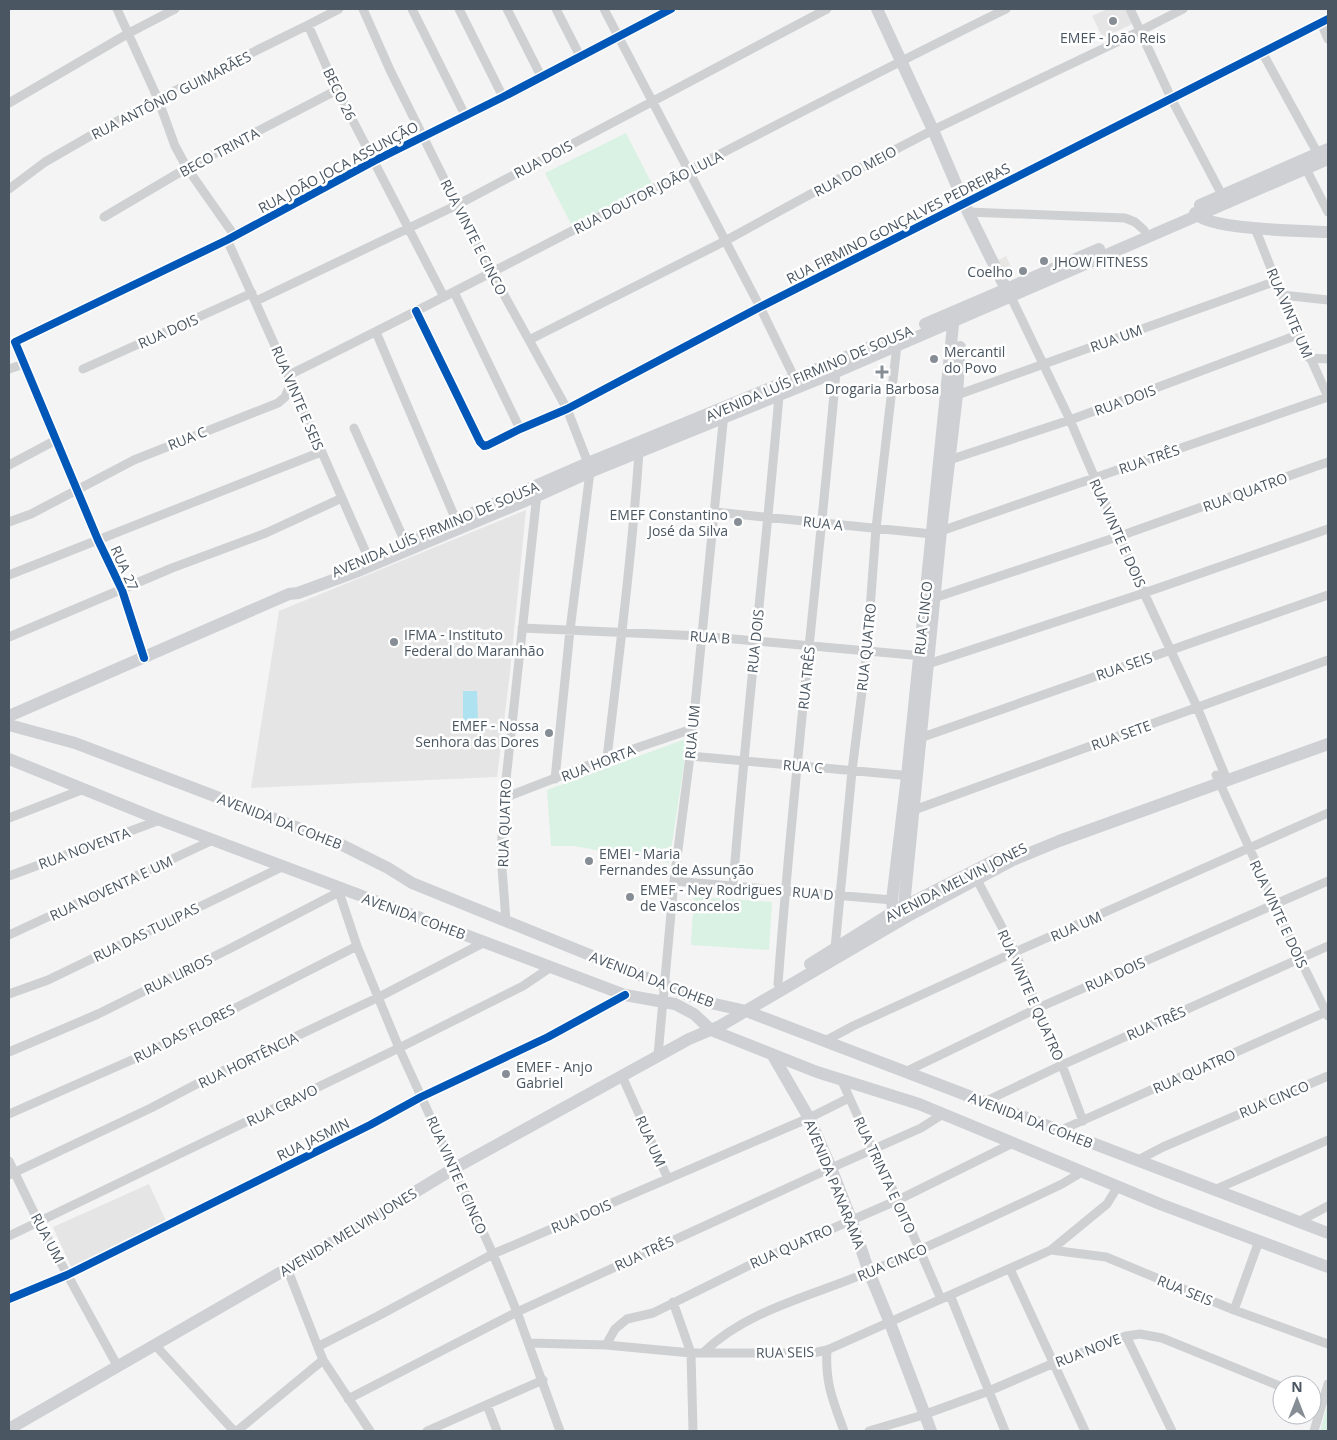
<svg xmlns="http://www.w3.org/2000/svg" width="1337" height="1440" viewBox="0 0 1337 1440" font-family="'Open Sans',sans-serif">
<rect width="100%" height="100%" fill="#f4f4f4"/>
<!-- commercial -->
<path fill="#e8e7e3" d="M1006 256 1014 273 1004 278 996 261Z"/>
<!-- education -->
<path fill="#e6e5e6" d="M1107 9H1125L1132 24 1103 38 1092 16Z
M526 510 510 672 497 777 251 788 279 611Z
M149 1184 167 1223 72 1269 53 1227Z"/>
<!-- green -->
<path fill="#d9f2e3" d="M626 133 653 186 572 226 545 173Z
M688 738 669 863 574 846H551L547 790Z
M694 897 772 902 769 950 691 945Z
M1328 1403V1431H1320Z"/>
<!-- water -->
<path fill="#aee2f0" d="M463 691H477L478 721H463Z"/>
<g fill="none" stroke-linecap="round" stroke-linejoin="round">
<!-- street -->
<path stroke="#ced0d2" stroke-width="9" d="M117 9 158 99 175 146 187 168 234 235
M363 9 390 70 457 205 492 273 567 409 588 463
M412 9 465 115
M459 9 503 97
M507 9 541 76
M556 9 580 56
M604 9 760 307 795 379
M1130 9 1172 100 1222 195
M1321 23 1328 39
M308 25 337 90 444 297
M1262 52 1318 154
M9 103 129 33 175 9
M1304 165 1328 212
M9 189 45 162 97 132 158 99 308 25 339 9
M968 212 1125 218 1135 222 1144 230
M104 217 187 168 337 90
M1255 228 1276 281 1328 397
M227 240C276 345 321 451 368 557
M454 292 520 429
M1282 295 1328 300
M1011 297 1070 420 1144 593 1197 707 1227 780
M256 301 457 205 827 9
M416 311 480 442 484 446 488 445 520 429 567 409 760 307 1328 19
M376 332 456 520
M529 340 725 241 829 184 933 130 1140 31 1183 9
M1309 358 1328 359
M9 369 24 364
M83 369 252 293
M289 375C530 256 765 127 1006 9
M957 395 1276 281
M354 428 405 542
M949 460 1070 420 1300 334
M9 465 56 440
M715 512 932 534
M9 522 31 514 134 460 278 403 285 397 291 383
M941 531 1328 397
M9 575 321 452
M934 598 1120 536 1328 462
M522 628 701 636 923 656
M9 637 172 568 266 533 342 498
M144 658 122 590 98 540 15 342 227 240 374 161 503 97 671 9
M928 664 1144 593 1328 529
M920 738 1328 595
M690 756 912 776
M607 758C619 656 632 555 639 452
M1216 775 1300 959 1328 1016
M555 779 570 630 590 472
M504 798 607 758 692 729
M914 810 1328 660
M9 818 84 789
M9 876 160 820
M975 876 1015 952 1062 1065 1083 1121
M674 881 892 900
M733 886C746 722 765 559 779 396
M339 892 357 946 399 1048 493 1254 517 1312 560 1431
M506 921 501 855 504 798 537 494
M9 935 213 840
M835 948 852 771 867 651 876 528 897 345
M778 984C793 779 818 576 836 372
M9 994 48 980 282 867
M825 1041 853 1026 1015 952 1328 813
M9 1052 98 1014 231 948 343 890
M658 1055 674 881 690 756 724 413
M905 1072 1038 1008 1328 881
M622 1076 668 1179
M841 1079 873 1150 898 1200 941 1299
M984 1102 1062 1065 1328 946
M9 1114 143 1055 357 946
M1059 1131 1328 1011
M9 1161 39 1223 118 1367
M1139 1161 1142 1158 1163 1147 1328 1076
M9 1175 151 1108 210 1077 379 997 485 942
M1214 1190 1328 1140
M1298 1222 1328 1206
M9 1236 399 1048 523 986 551 967
M1051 1250 1106 1257 1234 1310 1328 1344
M287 1268 323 1360 370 1431
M1010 1269 1085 1431
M950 1295 1005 1431
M9 1299 67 1275 370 1125 421 1097 548 1037 625 995
M673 1302 691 1353 693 1431
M1234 1310 1259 1241
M1126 1336 1172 1431
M529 1343 606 1345 691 1353H813L827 1350 1051 1250 1107 1204 1118 1186
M606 1345 615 1329 627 1319 653 1313 760 1260 898 1200 1013 1143
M156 1346 234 1431
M319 1346 378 1316 493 1254 809 1118 849 1098
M827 1350C825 1383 833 1401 844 1431
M704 1352C748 1309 816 1295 871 1271 936 1244 999 1214 1062 1184L1082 1172
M348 1399 517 1312 831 1168 921 1128 943 1114
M1312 1399 1322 1403
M487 1405 497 1431
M237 1431 323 1360
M427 1431 543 1380
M869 1431 923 1415 989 1391 1054 1363 1126 1336 1140 1334 1162 1338 1282 1387
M1314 1431 1328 1384"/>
<!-- secondary -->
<path stroke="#ced0d4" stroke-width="12" d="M877 9 933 130 968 212 1009 295
M1200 205 1328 149
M1195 213C1208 230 1304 231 1328 232
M925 324 1099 249
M422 535 588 463 890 339
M9 716 289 594 298 593 358 571 537 496 590 472 836 372 1328 159
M9 725 75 743 338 843 388 868 412 883 706 1002 746 1011 1328 1233
M9 759 160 820 625 995 675 1004 694 1014 711 1030 817 1072 919 1104 1160 1204 1328 1267
M906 911 904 906 941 531 957 395 960 347
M895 918 893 912 892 900 907 776 954 315
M810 964 893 912 997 859
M772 1054 809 1118 831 1168 851 1219 869 1272 890 1323 931 1431
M9 1429 323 1248 453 1169 689 1039 720 1026 908 916 1013 860 1059 841 1328 744"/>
<!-- cycleway casing -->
<g stroke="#fff" stroke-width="11">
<path id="cycleway" d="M416 311 480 442 484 446 488 445 520 429 567 409 760 307 1328 19
M144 658 122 590 98 540 15 342 227 240 374 161 503 97 671 9
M9 1299 67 1275 370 1125 421 1097 548 1037 625 995"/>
</g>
<!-- cycleway -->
<use href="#cycleway" stroke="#0057b8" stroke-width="8"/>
</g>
<!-- markers -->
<g fill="#868d94" stroke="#fff" stroke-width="2">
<circle cx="1113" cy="21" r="5"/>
<circle cx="1044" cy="261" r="5"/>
<circle cx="1023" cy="271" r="5"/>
<circle cx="934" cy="359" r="5"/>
<path d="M879.5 364.5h5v5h5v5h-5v5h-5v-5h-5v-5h5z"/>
<circle cx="738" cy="522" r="5"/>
<circle cx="394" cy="642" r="5"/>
<circle cx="549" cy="733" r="5"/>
<circle cx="589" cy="861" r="5"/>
<circle cx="630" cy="897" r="5"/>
<circle cx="506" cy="1074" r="5"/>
</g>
<g text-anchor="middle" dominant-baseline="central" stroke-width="5" stroke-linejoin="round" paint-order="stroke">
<!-- poi labels -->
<g font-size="14" fill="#4a5661" stroke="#fff" text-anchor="start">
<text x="1113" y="37" text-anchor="middle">EMEF - João Reis</text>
<text x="1054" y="261">JHOW FITNESS</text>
<text x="1013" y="271" text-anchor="end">Coelho</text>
<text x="944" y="351">Mercantil<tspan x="944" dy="16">do Povo</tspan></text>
<text x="882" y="388" text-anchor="middle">Drogaria Barbosa</text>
<text x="728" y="514" text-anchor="end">EMEF Constantino<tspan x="728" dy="16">José da Silva</tspan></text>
<text x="404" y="634">IFMA - Instituto<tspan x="404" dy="16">Federal do Maranhão</tspan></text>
<text x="539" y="725" text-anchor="end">EMEF - Nossa<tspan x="539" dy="16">Senhora das Dores</tspan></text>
<text x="599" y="853">EMEI - Maria<tspan x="599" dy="16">Fernandes de Assunção</tspan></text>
<text x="640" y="889">EMEF - Ney Rodrigues<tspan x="640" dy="16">de Vasconcelos</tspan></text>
<text x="516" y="1066">EMEF - Anjo<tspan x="516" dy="16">Gabriel</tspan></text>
</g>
<!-- street labels -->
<g font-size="14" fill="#4a5661" stroke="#fff">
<text transform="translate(340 94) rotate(64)">BECO 26</text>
<text transform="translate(171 95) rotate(-27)">RUA ANTÔNIO GUIMARÃES</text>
<text transform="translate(219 152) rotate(-28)">BECO TRINTA</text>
<text transform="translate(543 159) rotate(-28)">RUA DOIS</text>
<text transform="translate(338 167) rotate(-28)">RUA JOÃO JOCA ASSUNÇÃO</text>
<text transform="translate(855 171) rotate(-28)">RUA DO MEIO</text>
<text transform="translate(648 192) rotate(-27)">RUA DOUTOR JOÃO LULA</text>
<text transform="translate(898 223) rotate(-27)">RUA FIRMINO GONÇALVES PEDREIRAS</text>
<text transform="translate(474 237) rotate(63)">RUA VINTE E CINCO</text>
<text transform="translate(1290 313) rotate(67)">RUA VINTE UM</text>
<text transform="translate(168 331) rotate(-24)">RUA DOIS</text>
<text transform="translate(1116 338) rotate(-20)">RUA UM</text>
<text transform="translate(809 373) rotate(-23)">AVENIDA LUÍS FIRMINO DE SOUSA</text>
<text transform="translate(298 398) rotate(67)">RUA VINTE E SEIS</text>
<text transform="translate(1125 400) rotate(-20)">RUA DOIS</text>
<text transform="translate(187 438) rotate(-22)">RUA C</text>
<text transform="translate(1149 459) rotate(-19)">RUA TRÊS</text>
<text transform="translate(1245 492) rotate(-20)">RUA QUATRO</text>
<text transform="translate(823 523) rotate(6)">RUA A</text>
<text transform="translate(435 529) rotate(-23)">AVENIDA LUÍS FIRMINO DE SOUSA</text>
<text transform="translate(1118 533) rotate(66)">RUA VINTE E DOIS</text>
<text transform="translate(125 568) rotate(66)">RUA 27</text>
<text transform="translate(923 618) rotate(-84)">RUA CINCO</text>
<text transform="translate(710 637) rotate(4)">RUA B</text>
<text transform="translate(755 641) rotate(-84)">RUA DOIS</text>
<text transform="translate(866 647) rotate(-84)">RUA QUATRO</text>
<text transform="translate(1124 666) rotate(-19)">RUA SEIS</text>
<text transform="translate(806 678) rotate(-84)">RUA TRÊS</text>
<text transform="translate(692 732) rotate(-85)">RUA UM</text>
<text transform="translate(1121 735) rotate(-20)">RUA SETE</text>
<text transform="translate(598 763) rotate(-21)">RUA HORTA</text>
<text transform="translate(803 766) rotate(5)">RUA C</text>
<text transform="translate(280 821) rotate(21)">AVENIDA DA COHEB</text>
<text transform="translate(504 823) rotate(-88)">RUA QUATRO</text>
<text transform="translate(84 848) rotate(-20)">RUA NOVENTA</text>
<text transform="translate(956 882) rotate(-27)">AVENIDA MELVIN JONES</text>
<text transform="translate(111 888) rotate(-25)">RUA NOVENTA E UM</text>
<text transform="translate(813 893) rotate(5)">RUA D</text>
<text transform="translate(1279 914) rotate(65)">RUA VINTE E DOIS</text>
<text transform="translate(414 916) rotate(20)">AVENIDA COHEB</text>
<text transform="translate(1076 926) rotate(-24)">RUA UM</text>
<text transform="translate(146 932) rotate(-26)">RUA DAS TULIPAS</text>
<text transform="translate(178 974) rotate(-26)">RUA LIRIOS</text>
<text transform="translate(1115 974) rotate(-24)">RUA DOIS</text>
<text transform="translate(652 979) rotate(21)">AVENIDA DA COHEB</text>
<text transform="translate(1031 995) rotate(66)">RUA VINTE E QUATRO</text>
<text transform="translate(1156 1023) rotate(-24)">RUA TRÊS</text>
<text transform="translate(184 1033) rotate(-27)">RUA DAS FLORES</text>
<text transform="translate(248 1060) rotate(-26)">RUA HORTÊNCIA</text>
<text transform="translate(1194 1071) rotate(-24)">RUA QUATRO</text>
<text transform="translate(1274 1099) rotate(-23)">RUA CINCO</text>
<text transform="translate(282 1105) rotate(-26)">RUA CRAVO</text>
<text transform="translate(1031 1120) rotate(21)">AVENIDA DA COHEB</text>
<text transform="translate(313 1139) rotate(-26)">RUA JASMIN</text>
<text transform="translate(651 1141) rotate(66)">RUA UM</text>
<text transform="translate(457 1175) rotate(66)">RUA VINTE E CINCO</text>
<text transform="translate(885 1175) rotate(65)">RUA TRINTA E OITO</text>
<text transform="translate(835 1184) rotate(68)">AVENIDA PANARAMA</text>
<text transform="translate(581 1216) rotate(-23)">RUA DOIS</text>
<text transform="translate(348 1232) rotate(-31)">AVENIDA MELVIN JONES</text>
<text transform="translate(48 1238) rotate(62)">RUA UM</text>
<text transform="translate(791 1246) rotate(-24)">RUA QUATRO</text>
<text transform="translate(644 1253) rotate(-25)">RUA TRÊS</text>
<text transform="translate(892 1262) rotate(-23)">RUA CINCO</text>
<text transform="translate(1185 1290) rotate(22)">RUA SEIS</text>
<text transform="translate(1088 1350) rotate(-21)">RUA NOVE</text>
<text transform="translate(785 1352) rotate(-1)">RUA SEIS</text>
</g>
</g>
<!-- border -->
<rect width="1337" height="1440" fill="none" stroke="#4a5661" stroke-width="20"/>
<!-- north arrow -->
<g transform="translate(1297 1400)"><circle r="24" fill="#ffffff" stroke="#b7bbc0"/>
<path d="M0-4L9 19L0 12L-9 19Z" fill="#868d94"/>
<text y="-8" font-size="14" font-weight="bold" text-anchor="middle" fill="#4a5661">N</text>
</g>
</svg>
